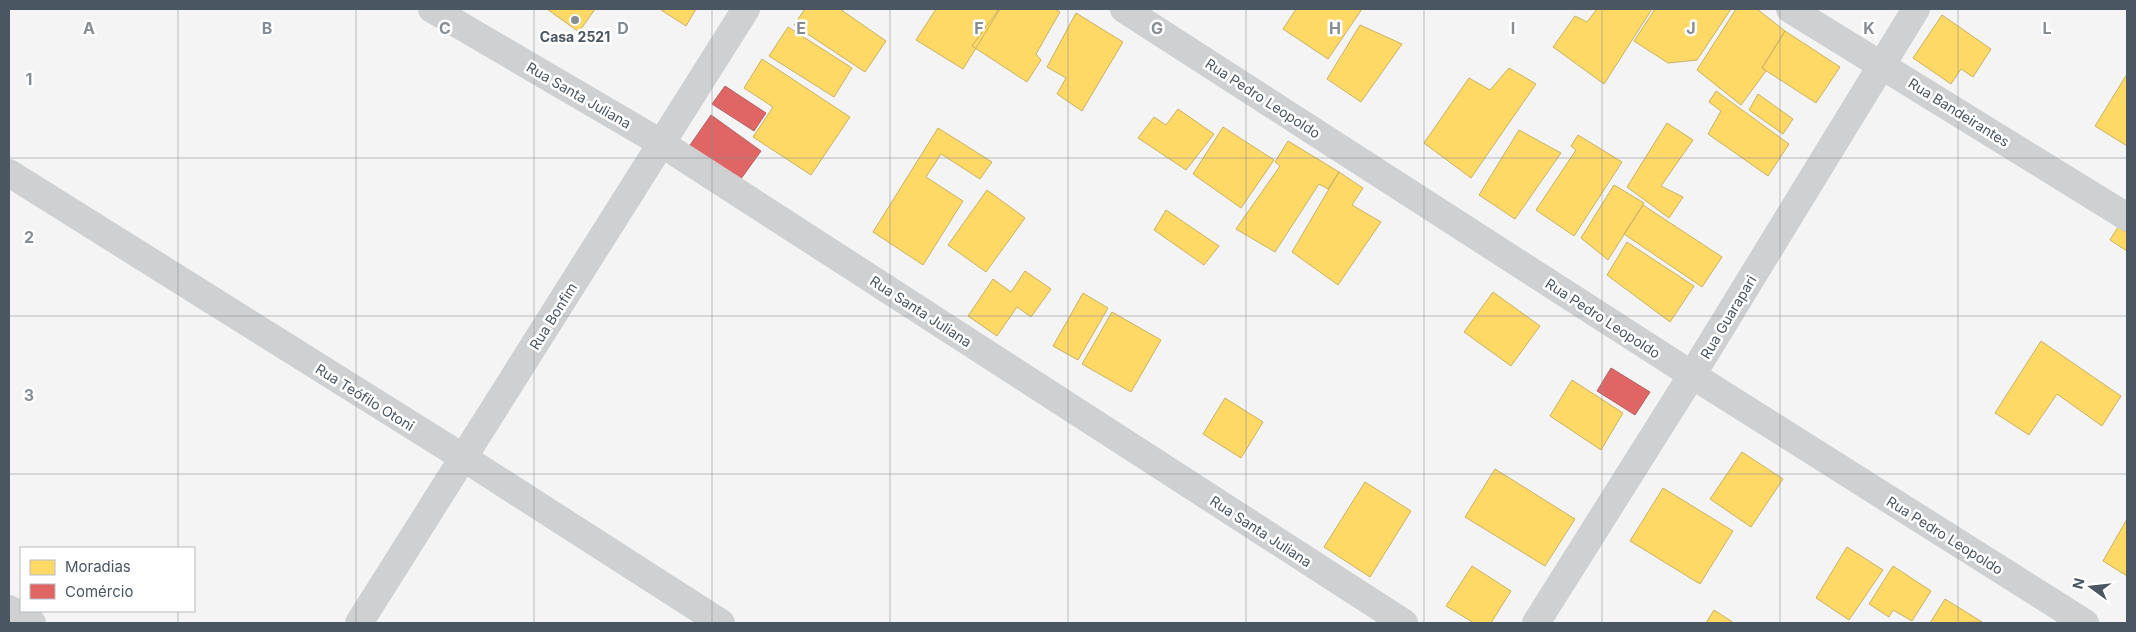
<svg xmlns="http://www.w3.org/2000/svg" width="2136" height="632" viewBox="0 0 2136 632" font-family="Inter,sans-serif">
<rect width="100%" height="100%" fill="#f4f4f4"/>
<!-- homes -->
<path fill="#ffd966" stroke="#c9b264" d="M547 9H595L579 32Z
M662 9H696L686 26 661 10Z
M805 9H840L886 41 865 72 794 25Z
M936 9H1000L963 69 916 40Z
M999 9H1055L1060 12 1036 54 1041 60 1027 82 972 46Z
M1296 9H1362L1328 59 1283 29Z
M1597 9H1652L1604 84 1553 47 1575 16 1587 22Z
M1655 9H1731L1697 60 1668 63 1634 41Z
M1736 9H1757L1785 31 1762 68 1766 71 1741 105 1697 70Z
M1076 13 1123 42 1082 111 1057 94 1066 78 1047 67Z
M1942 15 1991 49 1973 77 1961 69 1951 84 1913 58Z
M1360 25 1402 44 1361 102 1327 79Z
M788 27 852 68 834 97 769 56Z
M1785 31 1840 67 1816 103 1762 68Z
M762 59 850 117 811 175 753 137 773 107 744 88Z
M1509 68 1536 84 1471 178 1424 143 1469 78 1490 90Z
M2127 74V146L2095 126Z
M1716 91 1789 144 1768 176 1708 134 1721 111 1709 102Z
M1758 94 1793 119 1783 134 1749 110Z
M1178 109 1214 134 1186 170 1138 138 1154 117 1166 125Z
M1667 123 1693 140 1661 186 1683 197 1669 218 1627 187Z
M1223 127 1274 160 1241 208 1193 174Z
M938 128 992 162 980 179 941 154 926 177 963 201 923 265 873 232Z
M1519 130 1561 153 1515 219 1479 195Z
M1578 135 1622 162 1574 236 1536 210 1576 150 1571 146Z
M1288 141 1339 172 1328 189 1319 184 1275 252 1236 229 1280 166 1275 162Z
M1339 172 1363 188 1352 205 1381 222 1338 285 1292 252Z
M1614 185 1644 203 1608 260 1581 238Z
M987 190 1025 218 986 272 948 245Z
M1643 205 1722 257 1702 287 1624 234Z
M1166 210 1219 246 1204 265 1154 230Z
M2118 227 2127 233V251L2110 240Z
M1627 242 1694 286 1670 322 1607 275Z
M1025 271 1051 289 1031 317 1017 307 997 336 968 316 993 279 1011 292Z
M1493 292 1540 326 1511 366 1464 332Z
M1083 293 1108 308 1078 360 1053 346Z
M1112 312 1161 340 1131 392 1082 364Z
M2041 341 2121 396 2102 426 2057 394 2029 435 1995 413Z
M1572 380 1623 413 1601 450 1550 416Z
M1225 398 1263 422 1241 458 1203 434Z
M1742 452 1783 479 1751 527 1710 499Z
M1495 469 1575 519 1545 566 1465 517Z
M1365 482 1411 511 1370 577 1324 547Z
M1663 488 1733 531 1700 584 1630 541Z
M2127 519V576L2103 561Z
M1847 547 1883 570 1849 620 1816 598Z
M1472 566 1511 591 1491 623H1474L1446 606Z
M1893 566 1931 591 1912 621 1893 610 1889 617 1869 604Z
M1945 599 1982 622 1930 623Z
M1714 610 1734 623H1706Z"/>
<!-- shops -->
<path fill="#e06666" stroke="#b36164" d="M725 86 766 113 754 131 712 104Z
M711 115 761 151 738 183 688 148Z
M1611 368 1650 392 1635 415 1597 391Z"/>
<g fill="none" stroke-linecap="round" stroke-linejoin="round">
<!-- street -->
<path stroke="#ced0d2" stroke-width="28" d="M432 9 661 143 1404 623
M1124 9 1692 375 2085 623
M1790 9 2127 217
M9 173 464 458 721 623
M9 609 32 623
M359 623 746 9
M1536 623 1692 375 1916 9"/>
</g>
<!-- grid -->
<path fill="none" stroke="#868d94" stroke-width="1" stroke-opacity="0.55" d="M178 9V548M356 9V623M534 9V623M712 9V623M890 9V623M1068 9V623M1246 9V623M1424 9V623M1602 9V623M1780 9V623M1958 9V623M9 158H2127M9 316H2127M9 474H2127M178 611V623"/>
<!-- markers -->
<circle fill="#868d94" stroke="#fff" stroke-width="2" cx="575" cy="20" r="5"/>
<g text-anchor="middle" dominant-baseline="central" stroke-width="5" stroke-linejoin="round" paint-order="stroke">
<!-- poi labels -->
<g font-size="14" font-weight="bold" fill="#4a5661" stroke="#fff">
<text x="575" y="36">Casa 2521</text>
</g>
<!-- street labels -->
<g font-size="14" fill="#4a5661" stroke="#fff">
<text transform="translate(579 95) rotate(30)">Rua Santa Juliana</text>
<text transform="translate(1263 98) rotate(33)">Rua Pedro Leopoldo</text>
<text transform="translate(1959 112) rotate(32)">Rua Bandeirantes</text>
<text transform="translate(921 311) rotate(33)">Rua Santa Juliana</text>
<text transform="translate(553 316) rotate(-58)">Rua Bonfim</text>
<text transform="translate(1728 317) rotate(-59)">Rua Guarapari</text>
<text transform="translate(1603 318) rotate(33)">Rua Pedro Leopoldo</text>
<text transform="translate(365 397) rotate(32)">Rua Teófilo Otoni</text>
<text transform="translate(1261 531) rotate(33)">Rua Santa Juliana</text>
<text transform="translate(1945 535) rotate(32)">Rua Pedro Leopoldo</text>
</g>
</g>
<g font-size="16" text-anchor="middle" font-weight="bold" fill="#868d94" stroke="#fff" stroke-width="5" stroke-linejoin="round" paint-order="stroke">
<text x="89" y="34">A</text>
<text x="267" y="34">B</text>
<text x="445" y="34">C</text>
<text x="623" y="34">D</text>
<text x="801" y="34">E</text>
<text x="979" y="34">F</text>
<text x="1157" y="34">G</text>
<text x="1335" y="34">H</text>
<text x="1513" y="34">I</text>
<text x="1691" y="34">J</text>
<text x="1869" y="34">K</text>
<text x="2047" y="34">L</text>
<text x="29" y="85">1</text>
<text x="29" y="243">2</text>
<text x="29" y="401">3</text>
</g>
<!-- border -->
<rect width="2136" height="632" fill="none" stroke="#4a5661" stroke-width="20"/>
<!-- legend -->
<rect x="20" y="547" width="175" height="65" fill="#ffffff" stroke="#b7bbc0"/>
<rect x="30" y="560" width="25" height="15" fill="#ffd966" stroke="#b7bbc0"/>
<text x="65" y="572" font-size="15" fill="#4a5661">Moradias</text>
<rect x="30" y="584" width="25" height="15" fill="#e06666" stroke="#b7bbc0"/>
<text x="65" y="597" font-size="15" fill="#4a5661">Comércio</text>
<!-- north arrow -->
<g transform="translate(2091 587) rotate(285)" stroke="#ffffff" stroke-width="4" paint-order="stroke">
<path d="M0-4L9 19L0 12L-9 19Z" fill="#4a5661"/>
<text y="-8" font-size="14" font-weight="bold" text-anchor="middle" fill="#4a5661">N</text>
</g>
</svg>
